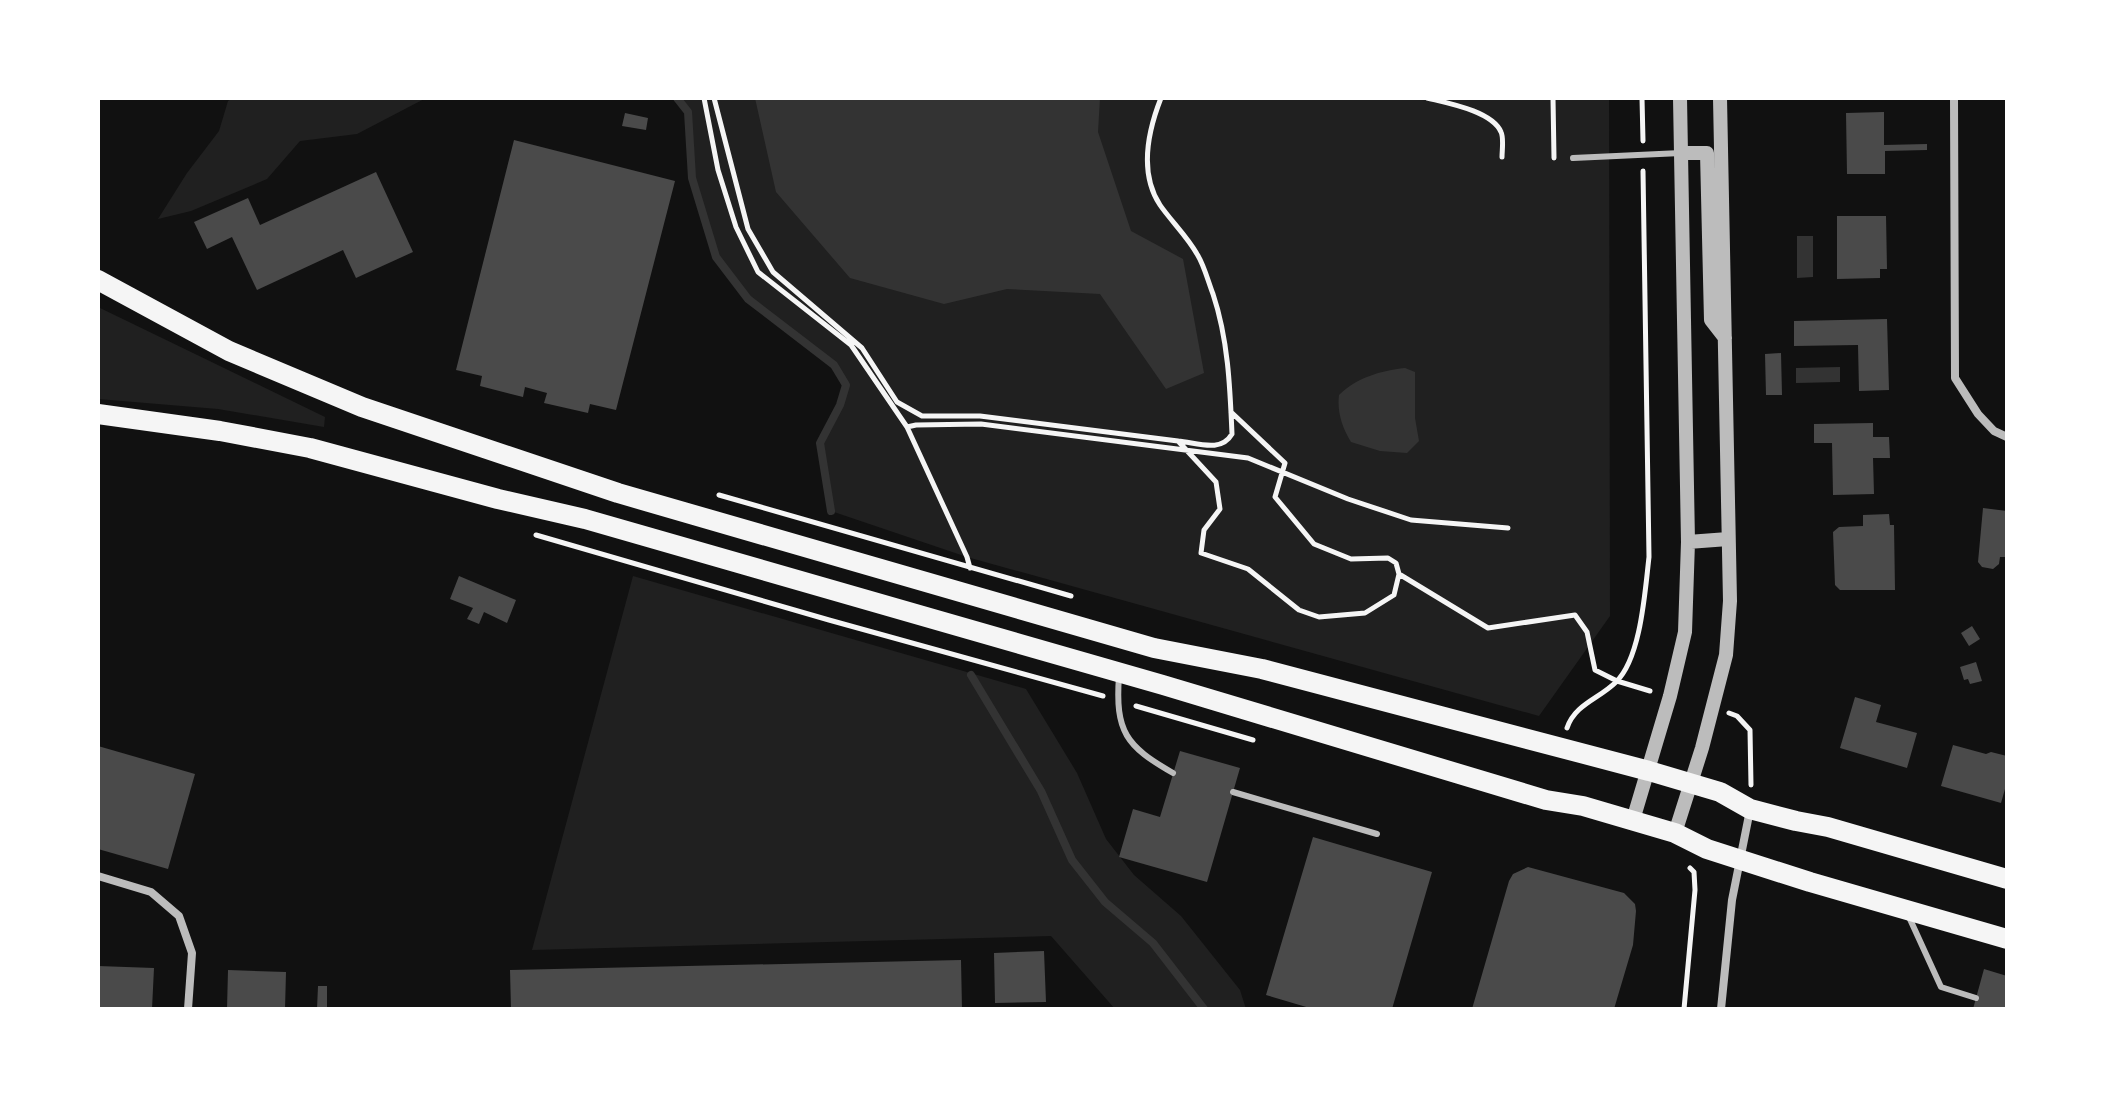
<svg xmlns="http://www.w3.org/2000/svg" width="2105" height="1107" viewBox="0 0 2105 1107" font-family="Quicksand,sans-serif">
<rect width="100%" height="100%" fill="#111"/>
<!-- green -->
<path fill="#202020" d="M233 98H426L357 134 300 141 267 179 191 211 158 219 187 173 219 131 228 101Z
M677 98H1609L1610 616 1539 716 967 557 831 511 820 443 840 405 846 385 834 365 748 299 716 257 692 178 688 112Z
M98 307 325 417 324 427 218 409 98 399Z
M633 576 1026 689 1077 773 1106 839 1134 875 1181 916 1240 990 1246 1009H1115L1051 936 532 950Z"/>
<!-- water -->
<path fill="#333" d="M755 98H1100L1098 132 1131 231 1183 259 1204 373 1166 389 1100 294 1007 289 944 304 850 278 776 192Z
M1797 236H1813V277L1797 278Z
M1840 367V382L1796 383V368Z
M1405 368 1415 372V418L1419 441 1407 453 1380 451 1351 442C1342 427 1337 412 1339 395 1358 377 1380 371 1405 368Z"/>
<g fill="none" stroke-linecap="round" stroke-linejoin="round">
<!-- stream -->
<path stroke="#333" stroke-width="8" d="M677 98 688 112 692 178 716 257 748 299 834 365 846 385 840 405 820 443 831 511
M971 675 1041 791 1072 860 1105 902 1153 943 1204 1009"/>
</g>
<!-- building -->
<path fill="#4a4a4a" d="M1884 112V145L1927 144V150L1885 151V174H1847L1846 113Z
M625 113 648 118 646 130 622 126Z
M514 140 675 181 616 410 590 404 588 413 544 403 547 393 525 387 523 397 480 386 482 376 456 370Z
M376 172 413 252 356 278 343 250 257 290 232 237 207 249 194 222 248 198 260 225Z
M1837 216H1886L1887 269H1880V278L1837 279Z
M1887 319 1889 390 1859 391 1858 345 1794 346V321Z
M1781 353 1782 395H1766L1765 354Z
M1873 423V437H1889L1890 458H1873L1874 494 1833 495 1832 443H1814V424Z
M1983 508 2007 511V557H2000L1999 564 1993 569 1982 567 1978 562Z
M1889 514 1890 525H1894L1895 590H1840L1835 585 1833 532 1839 527 1863 526V515Z
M459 576 516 600 507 623 484 612 479 624 467 619 473 608 450 599Z
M1972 626 1980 639 1969 646 1961 633Z
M1976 662 1982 681 1970 684 1968 679 1964 680 1960 667Z
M1855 697 1881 705 1876 722 1917 733 1907 768 1840 748Z
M1953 745 1986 754 1991 752 2007 756V782L2001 803 1941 786Z
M98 746 195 774 168 869 98 849Z
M1180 751 1240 768 1207 882 1119 857 1133 809 1160 817Z
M1313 837 1432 872 1392 1009H1313L1266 995Z
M1528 867 1624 893 1635 904 1636 911 1633 945 1614 1009H1472L1509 881 1513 874Z
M1044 951 1046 1002 995 1003 994 953Z
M961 960 962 1009H511L510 970Z
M98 966 154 968 152 1009H98Z
M1984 969 2007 976V1009H1973Z
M228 970 286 972 285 1009H227Z
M318 986H327V1009H317Z"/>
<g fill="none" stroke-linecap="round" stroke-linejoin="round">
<!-- path -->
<path stroke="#f5f5f5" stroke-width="5" d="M704 98 718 170 736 227 758 272 851 345 907 427 967 557 970 568
M714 98 748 229 773 272 862 348 897 402 922 416H980L1178 441 1216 482 1220 509 1204 530 1201 553 1248 569 1299 610 1319 617 1365 613 1394 595 1399 574 1396 563 1388 558 1351 559 1314 544 1275 497 1285 463 1231 412
M1161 98C1148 131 1139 173 1160 205 1171 221 1187 236 1197 254 1204 265 1208 281 1213 294 1228 339 1230 386 1232 434 1221 453 1198 443 1178 441
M1427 98C1447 103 1492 111 1501 132 1504 138 1502 150 1502 157
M1553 98 1554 158
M1642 98 1643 141
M907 427 916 425 981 424 1248 458 1348 499 1411 520 1508 528
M719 495 1071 596
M536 535 829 620 1103 696
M1399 574 1488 628 1575 615 1587 632 1595 670 1617 681 1650 691
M1136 706 1253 740
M1729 713 1737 716 1750 730 1751 785
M1567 728C1575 704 1599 699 1616 682 1641 658 1645 591 1649 557L1643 171
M1684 1009 1695 890 1694 872 1690 868"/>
<!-- service -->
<path stroke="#bcbcbc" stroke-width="6" d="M1573 158 1681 153
M1119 676C1115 732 1126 746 1173 773
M1233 792 1377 834
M1909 917 1941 987 1976 998"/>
<!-- minor -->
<path stroke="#bcbcbc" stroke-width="8" d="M1954 98 1955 378 1978 414 1994 431 2007 437
M98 876 151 892 179 916 192 953 188 1009
M1721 1009 1732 900 1750 810"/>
<!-- tertiary -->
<path stroke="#bcbcbc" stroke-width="14" d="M1681 153H1707L1711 320 1725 338
M1688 542 1728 539
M1633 820 1670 696 1685 632 1688 542 1680 98
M1675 833 1702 748 1726 655 1730 601 1720 98"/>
<!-- primary -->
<path stroke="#f5f5f5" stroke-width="20" d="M98 280 229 351 362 407 618 493 1154 648 1262 669 1649 771 1720 792 1750 809 1796 821 1828 827 2007 879
M98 414 220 431 310 448 498 499 585 519 1163 685 1546 800 1583 806 1675 833 1707 849 1810 882 2007 939"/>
</g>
<!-- border -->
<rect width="2105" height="1107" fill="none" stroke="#ffffff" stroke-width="200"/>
</svg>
